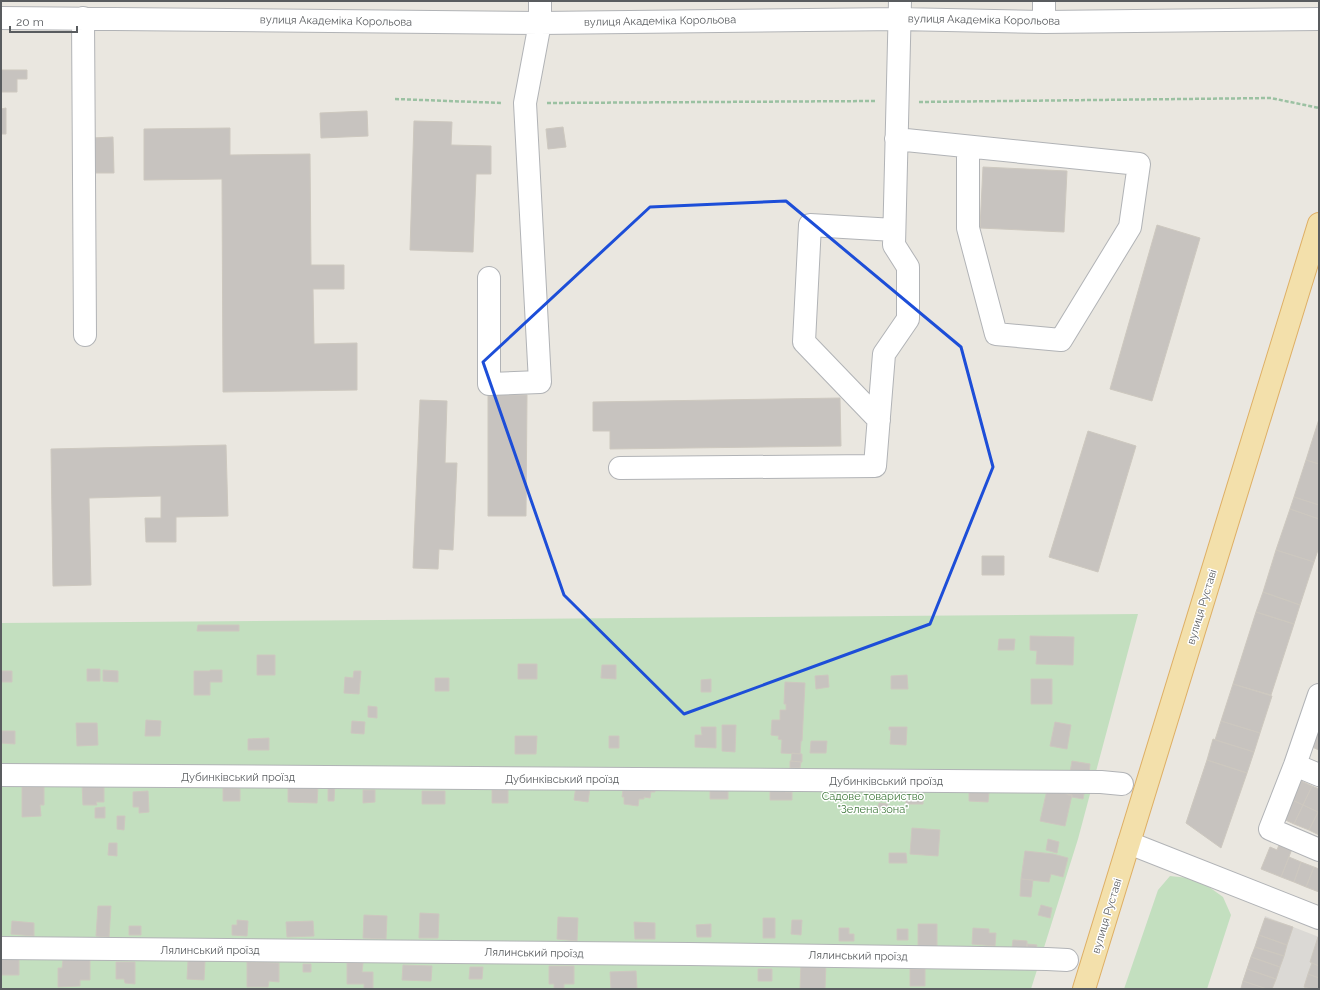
<svg xmlns="http://www.w3.org/2000/svg" width="1320" height="990" viewBox="0 0 1320 990" font-family="Raleway,sans-serif">
<rect width="100%" height="100%" fill="#eae7e0"/>
<!-- industrial -->
<path fill="#dbd9d5" d="M1265 916 1319 937V989H1240Z"/>
<!-- green -->
<path fill="#c3dfbf" d="M1138 614 1078 839 1031 989H1V623Z
M1170 876 1198 879 1223 897 1231 915 1207 989H1124L1158 890Z"/>
<!-- building -->
<path fill="#c7c3bf" stroke="#cdc8bf" d="M1 70H27V79H17V92H1Z
M6 108V134H1V109Z
M367 111 368 136 321 138 320 113Z
M414 121 452 122 451 145 491 146V174H476L473 252 410 250Z
M563 127 566 147 548 149 546 129Z
M230 128V155L310 154 311 265H344V289H313L314 344 357 343V390L223 392 222 179 144 180V129Z
M113 137 114 173H93L92 138Z
M983 167 1067 171 1064 232 980 228Z
M1157 225 1200 238 1152 401 1110 389Z
M488 395H527L526 516H488Z
M840 398 841 446 610 449V431H593V402Z
M420 400 447 401 445 463H457L453 550 439 549 438 569 413 568Z
M1319 419V464L1306 460Z
M1088 431 1136 446 1098 572 1049 557Z
M226 445 228 516 176 517V542H146L145 518H161V496L89 498 91 585 53 586 51 449Z
M1306 460 1319 464V505L1294 497Z
M1294 497 1319 505V519L1290 509Z
M1290 509 1319 519V547L1314 562 1276 550Z
M1276 550 1314 562 1300 605 1263 592Z
M982 556H1004V575H982Z
M1263 592 1300 605 1294 624 1256 612Z
M1256 612 1294 624 1271 695 1233 684Z
M198 625H239V631H197Z
M1030 636 1074 637 1073 665 1036 664 1037 651 1030 650Z
M999 639H1015L1014 650H998Z
M257 655H275V675H257Z
M518 664H537V679H518Z
M602 665H616V679L601 678Z
M87 669H100V681H87Z
M103 670 118 671V682L103 681Z
M210 670H222V682H210V695H194V671H210Z
M1 671H12V682H1Z
M354 671H361L359 694 344 693 345 677 353 678Z
M828 675 829 687 816 689 815 676Z
M907 675 908 689H891V676Z
M435 678H449V691H435Z
M711 679V692H701V680Z
M1031 679H1052V704H1031Z
M785 682 805 683 802 741H801L800 754 781 753 782 740 778 739 779 736 771 735 772 720H780V710H786V704H784Z
M1233 684 1272 696 1260 733 1221 721Z
M368 706 377 707V718L368 717Z
M146 720 161 721 160 736H145Z
M352 721 365 722 364 734 351 733Z
M1221 721 1260 733 1254 752 1215 740Z
M1055 722 1071 725 1067 749 1050 746Z
M76 723H97L98 745 77 746Z
M722 725H736L735 752 722 751Z
M1319 726V750L1312 747Z
M701 727H716V748L695 747V735H702Z
M889 727H907L906 745 890 744 891 730H889Z
M2 731H15V744L1 743Z
M515 736H537L536 754H515Z
M609 736H619V748H609Z
M269 738V750H248V739Z
M1213 739 1254 752 1247 773 1207 760Z
M811 741H827L826 753H810Z
M792 753 802 754V762L791 761Z
M1207 760 1247 773 1221 848 1186 823Z
M790 761 801 762 800 768H790Z
M1072 761 1090 764 1089 775 1070 772Z
M1297 779 1312 786 1303 805 1288 798Z
M328 781H335L334 801H328Z
M104 783V802H96L97 805H83L82 784Z
M624 783 655 787V792H651L650 798 644 797V799H639L638 806 624 804V797H622Z
M288 785 318 786 317 803 288 802Z
M576 786 590 788 588 802 574 800Z
M1070 786 1085 789 1083 799 1072 797V795H1068Z
M1312 786 1319 789V808L1318 812 1303 805Z
M22 787H44V805H40L41 816 22 817Z
M710 787H728V799H710Z
M770 787H785V792H792V800H770Z
M223 788 240 789V801H223Z
M363 790H375V802L363 803Z
M492 790H508V803H492Z
M906 790H923V804H906Z
M969 790 989 792 988 802 969 801Z
M1047 790 1072 795 1065 826 1040 821Z
M148 791 149 812 139 813V807H133V792Z
M422 791H445V804H422Z
M1288 798 1303 805 1294 824 1279 817Z
M879 803 888 804 886 811 878 809Z
M1303 805 1318 812 1309 830 1294 824Z
M105 807V818H95V808Z
M1318 812H1319V835L1309 830Z
M117 816H125L124 830 117 829Z
M912 828 940 830 938 856 910 854Z
M1048 839 1059 842 1057 853 1046 850Z
M109 843H117V856L108 855Z
M1279 845 1292 849 1281 877 1261 869 1270 847 1277 850Z
M1025 851 1053 854 1068 858 1063 877 1051 874 1049 882 1021 879Z
M889 853H906L907 863H889Z
M1289 857 1301 862 1294 882 1281 877Z
M1301 862 1314 867 1306 887 1294 882Z
M1314 867 1319 869V892L1306 887Z
M1021 879 1033 880 1031 897 1020 896Z
M1041 905 1052 908 1050 918 1038 915Z
M98 906H111L109 937 96 936Z
M420 913 439 914 438 938H419Z
M364 915 387 916 386 939 363 938Z
M558 917 578 918 577 941 557 939Z
M763 918H775V938H763Z
M1265 918 1293 927 1287 945 1259 935Z
M237 920 248 921 247 936 232 935V925H237Z
M792 920H802L801 935 791 934Z
M12 921 34 923V936L11 934Z
M313 921 314 936 287 937 286 922Z
M634 922 655 923V939H635Z
M711 924V937H697L696 925Z
M918 924H937V948H918Z
M129 926H141V935H129Z
M839 928H849V934H854V941H839Z
M973 928 989 929V933H996L995 946 972 944Z
M897 929H908V940H897Z
M1259 935 1287 945 1284 956 1255 947Z
M1318 937 1319 938V966L1310 962Z
M1013 940 1027 941V949L1012 948Z
M1027 944 1037 945 1036 949H1027Z
M1255 947 1284 956 1280 967 1251 957Z
M1251 957 1280 967 1276 979 1247 969Z
M1 958H19V975H1Z
M90 959V980H80V986L58 987V968H62L63 960Z
M188 961H205L204 980 187 979Z
M116 962H135V984L125 983 124 979H116Z
M247 962 279 963V982L269 981 268 987H247Z
M801 962H826L825 989H800Z
M347 963H363L362 972H373V989H364V984H347Z
M1312 963 1319 966V978L1308 974Z
M303 964H311V972H303Z
M403 965 432 966 431 981 402 980Z
M549 966H574V984H564V989H554V984H549Z
M470 967H483L482 979H469Z
M758 969H772V981H758Z
M910 969H925V986H910Z
M1247 969 1276 979 1272 989H1267L1243 981Z
M636 971 637 989H611L610 972Z
M1308 974 1319 978V989H1311L1304 987Z
M1243 981 1267 989H1241Z"/>
<g fill="none" stroke-linecap="round" stroke-linejoin="round">
<!-- minor casing -->
<g stroke="#b1b3b6" stroke-width="24">
<path id="minor" d="M1044 1V22
M1 18 540 23 899 19 1044 22 1319 19
M83 18 85 335
M896 139 1139 164 1130 227 1061 340 996 334 968 228V147
M489 278V384L540 382 525 103 540 23V1
M879 420 804 342 810 225 894 230
M620 468 875 466 884 354 908 319V267L894 245 900 1
M1319 695 1295 765 1270 829 1319 850
M1295 765 1319 775
M1 775 1101 782 1122 784
M1129 843 1319 918
M1 948 689 954 1047 959 1067 960"/>
</g>
<!-- major casing -->
<g stroke="#deaf65" stroke-width="24">
<path id="major" d="M1084 989 1319 224"/>
</g>
<!-- path -->
<path stroke="#9bc1a2" stroke-width="2.5" stroke-dasharray="4 2" stroke-linecap="butt" d="M395 99 502 103
M919 102 1271 98 1319 108
M547 103 876 101"/>
<!-- minor -->
<use href="#minor" stroke="#fff" stroke-width="22"/>
<!-- major -->
<use href="#major" stroke="#f3e0ab" stroke-width="22"/>
</g>
<!-- marked area -->
<path fill="none" stroke="#1d4ed8" stroke-width="3" stroke-linejoin="round" d="M786 201 961 347 993 467 930 624 684 714 564 595 483 362 650 207Z"/>
<g text-anchor="middle" dominant-baseline="central" stroke-width="3" stroke-linejoin="round" paint-order="stroke">
<!-- street labels -->
<g font-size="11" fill="#595c5f" stroke="#fff">
<text transform="translate(984 20) rotate(1)">вулиця Академіка Корольова</text>
<text transform="translate(336 21) rotate(1)">вулиця Академіка Корольова</text>
<text transform="translate(660 21) rotate(-1)">вулиця Академіка Корольова</text>
<text transform="translate(1202 607) rotate(-73)">вулиця Руставі</text>
<text x="238" y="777">Дубинківський проїзд</text>
<text x="562" y="779">Дубинківський проїзд</text>
<text x="886" y="781">Дубинківський проїзд</text>
<text transform="translate(1107 916) rotate(-73)">вулиця Руставі</text>
<text x="210" y="950">Лялинський проїзд</text>
<text transform="translate(534 953) rotate(1)">Лялинський проїзд</text>
<text transform="translate(858 956) rotate(1)">Лялинський проїзд</text>
</g>
<!-- park labels -->
<g font-size="11" fill="#417a3d" stroke="#fff">
<text x="873" y="796">Садове товариство<tspan x="873" dy="13">"Зелена зона"</tspan></text>
</g>
</g>
<!-- border -->
<rect width="1320" height="990" fill="none" stroke="#595c5f" stroke-width="4"/>
<!-- scale -->
<path d="M10 26v6h67v-6" fill="none" stroke="#595c5f" stroke-width="2"/>
<text x="16" y="26" font-size="12" fill="#595c5f" stroke="#ffffff" stroke-width="3" paint-order="stroke">20 m</text>
</svg>
